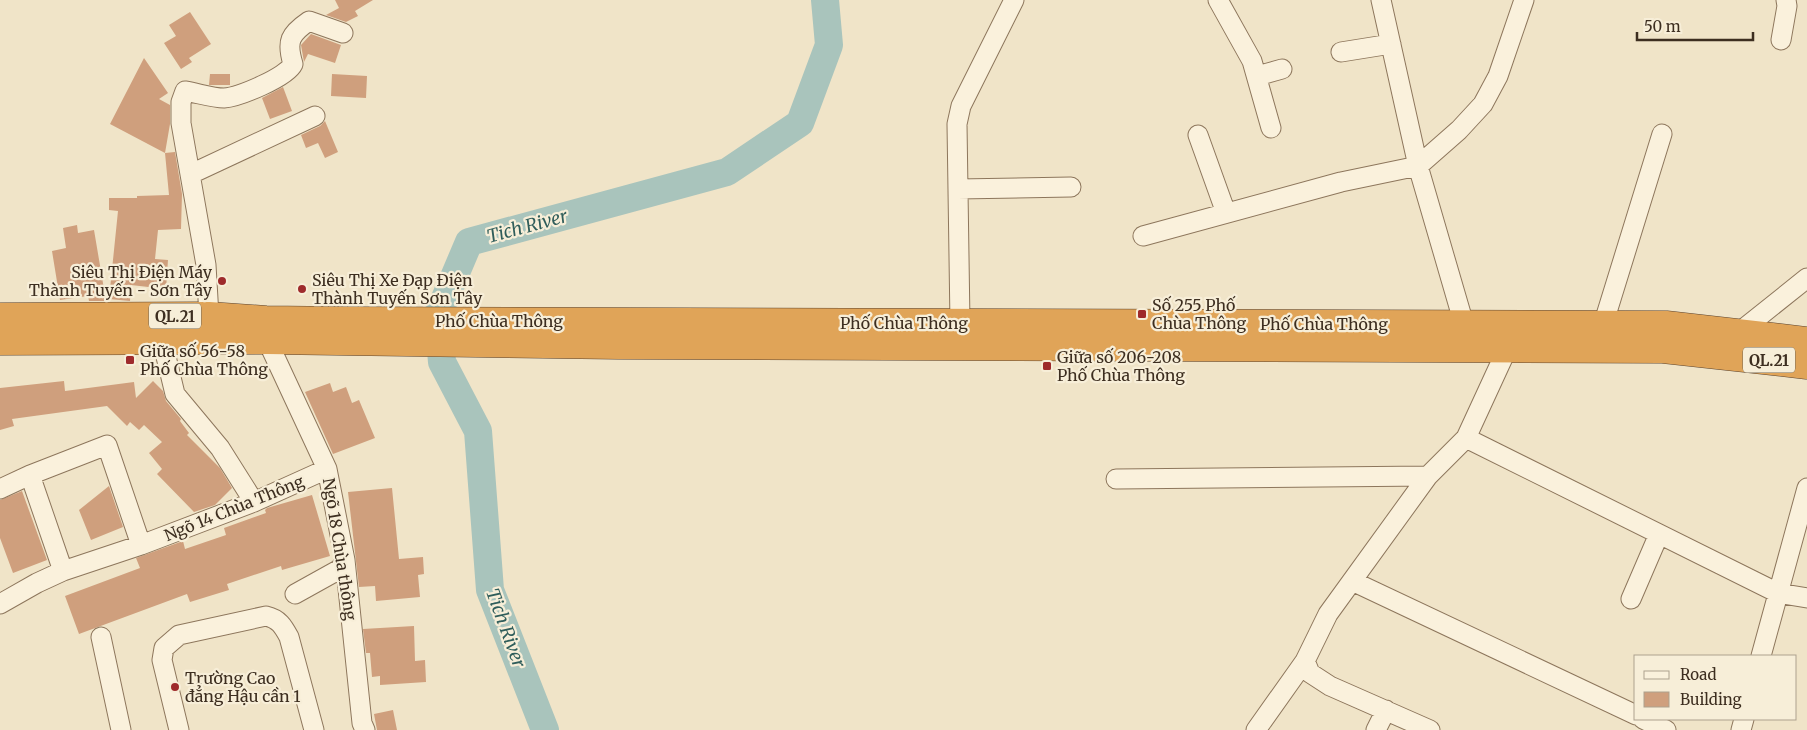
<svg xmlns="http://www.w3.org/2000/svg" width="1807" height="730" viewBox="0 0 1807 730" font-family="Merriweather,serif">
<rect width="100%" height="100%" fill="#f0e4c8"/>
<g fill="none" stroke-linecap="round" stroke-linejoin="round">
<!-- river -->
<path stroke="#a9c4bc" stroke-width="28" d="M545 730 490 590 478 431 442 362 438 315 469 242 727 172 800 123 829 45 825 0"/>
</g>
<!-- building -->
<path fill="#cf9f7d" d="M335 0H373L355 11 358 16 346 22 326 15 339 8Z
M190 12 211 44 189 58 192 62 181 69 164 43 176 36 169 25Z
M311 34 341 45 335 63 308 54 304 62 301 45Z
M144 58 168 93 159 99 170 105V124L165 153 110 124Z
M210 74H230V85H209Z
M332 74 367 76 366 98 331 96Z
M283 87 292 111 270 119 262 98Z
M325 121 338 152 325 158 318 143 306 148 301 135 320 126Z
M175 152 182 194 181 229 158 230 155 259 168 260 166 289 131 285 130 301 109 299 118 211 109 210V198H137V196L169 195 165 153Z
M77 225 78 233 94 230 106 301H89L88 296 60 300 52 251 66 248 63 228Z
M64 381 65 391 134 382 136 398 153 381 163 391 166 401 181 419 180 421 189 433 187 435 220 468 232 488 215 505 194 512 157 474 162 469 149 453 162 442 144 425 139 430 130 422 127 426 107 406 12 419 14 426 0 430V388Z
M330 383 333 392 346 387 352 403 359 400 375 438 333 454 305 392Z
M109 486 123 527 91 540 79 510Z
M392 488 399 559 423 557 424 574 418 575 420 597 376 601 375 586 359 587 348 492Z
M22 491 47 560 13 573 0 538V500Z
M312 495 330 556 282 570 281 566 227 584 229 590 190 602 187 594 79 634 65 596 140 568 136 558 183 541 185 549 226 535 224 528 266 513 265 510 267 508Z
M414 626 415 661 425 660 426 682 380 685V676L372 677 370 653H366L363 629Z
M393 710 397 730H377L374 714Z"/>
<g fill="none" stroke-linecap="round" stroke-linejoin="round">
<!-- minor casing -->
<g stroke="#8d765c" stroke-width="21">
<path id="minor" d="M1218 0 1252 61 1271 128
M1381 0 1418 166 1464 324
M1781 40 1787 6 1786 0
M1341 52 1391 44
M1257 76 1282 69
M1198 135 1226 213
M191 174 315 116
M958 189 1071 187
M1143 236 1341 182 1418 166 1459 130 1483 104 1498 76 1524 0
M209 316 206 265 181 123V102L185 91C198 93 212 98 224 98 239 97 287 77 293 64 286 41 290 34 309 21L343 33
M960 323 957 124 961 106 1014 0
M1603 325 1662 134
M267 331V340L327 469 345 560 362 723 365 730
M1736 338 1737 334 1807 278
M162 340 175 394 220 448 254 502
M1466 438 1778 593 1807 598
M30 475 63 571
M1116 479 1428 476
M0 489 30 475 107 445 141 545
M1352 581 1636 715
M295 594 340 569 345 560
M1631 599 1659 534
M0 604 37 583 63 571 141 545 254 502 327 469
M101 637 121 730
M1761 656 1807 488
M1643 719 1666 730
M179 730 162 660 164 648 179 635 266 616C279 619 283 626 289 637L314 730
M1256 730 1305 661
M1376 730 1386 710
M1430 730 1330 686 1310 673 1305 661 1328 614 1428 476 1466 438 1507 349
M1741 730 1744 719"/>
</g>
<!-- highway casing -->
<g stroke="#5b4430" stroke-width="29">
<path id="highway" d="M0 317 209 316 266 320 350 321 1666 325 1807 341
M0 341 267 340 618 345 1663 349 1807 365"/>
</g>
<!-- minor -->
<use href="#minor" stroke="#faf1dc" stroke-width="19"/>
<!-- highway -->
<use href="#highway" stroke="#e0a458" stroke-width="28"/>
</g>
<!-- markers -->
<g fill="#9e2a2b" stroke="#f7eed8" stroke-width="2">
<circle cx="222" cy="281" r="5"/>
<circle cx="302" cy="289" r="5"/>
<rect x="1137" y="309" width="10" height="10" rx="2.5"/>
<rect x="125" y="355" width="10" height="10" rx="2.5"/>
<rect x="1042" y="361" width="10" height="10" rx="2.5"/>
<circle cx="175" cy="687" r="5"/>
</g>
<g text-anchor="middle" dominant-baseline="central" stroke-width="4.5" stroke-linejoin="round" paint-order="stroke">
<!-- shield labels -->
<g fill="#f7eed8" stroke="#756857" stroke-width="1">
<rect x="149" y="303.5" width="52" height="25" rx="4"/>
<rect x="1743" y="347.5" width="52" height="25" rx="4"/>
</g>
<g font-size="15" font-weight="bold" fill="#3d2e20">
<text x="175" y="316">QL.21</text>
<text x="1769" y="360">QL.21</text>
</g>
<!-- poi labels -->
<g font-size="16" fill="#3d2e20" stroke="#f7eed8" text-anchor="start">
<text x="212" y="272" text-anchor="end">Siêu Thị Điện Máy<tspan x="212" dy="18">Thành Tuyến - Sơn Tây</tspan></text>
<text x="312" y="280">Siêu Thị Xe Đạp Điện<tspan x="312" dy="18">Thành Tuyến Sơn Tây</tspan></text>
<text x="1152" y="305">Số 255 Phố<tspan x="1152" dy="18">Chùa Thông</tspan></text>
<text x="140" y="351">Giữa số 56-58<tspan x="140" dy="18">Phố Chùa Thông</tspan></text>
<text x="1057" y="357">Giữa số 206-208<tspan x="1057" dy="18">Phố Chùa Thông</tspan></text>
<text x="185" y="678">Trường Cao<tspan x="185" dy="18">đẳng Hậu cần 1</tspan></text>
</g>
<!-- street labels -->
<g font-size="16" fill="#3d2e20" stroke="#f7eed8">
<text x="499" y="321">Phố Chùa Thông</text>
<text x="904" y="323">Phố Chùa Thông</text>
<text x="1324" y="324">Phố Chùa Thông</text>
<text transform="translate(234 508) rotate(-22)">Ngõ 14 Chùa Thông</text>
<text transform="translate(340 549) rotate(81)">Ngõ 18 Chùa thông</text>
</g>
<!-- water labels -->
<g font-size="18" font-style="italic" fill="#2f5d5a" stroke="#f7eed8">
<text transform="translate(527 226) rotate(-15)">Tich River</text>
<text transform="translate(506 628) rotate(70)">Tich River</text>
</g>
</g>
<!-- legend -->
<rect x="1634" y="655" width="162" height="65" fill="#f7eed8" stroke="#ada18e"/>
<rect x="1644" y="671" width="25" height="8" fill="#faf1dc" stroke="#ada18e"/>
<text x="1680" y="680" font-size="15" fill="#3d2e20">Road</text>
<rect x="1644" y="692" width="25" height="15" fill="#cf9f7d" stroke="#ada18e"/>
<text x="1680" y="705" font-size="15" fill="#3d2e20">Building</text>
<!-- scale -->
<path d="M1637 32v8h116v-8" fill="none" stroke="#3d2e20" stroke-width="2.5"/>
<text x="1644" y="32" font-size="15" fill="#3d2e20" stroke="#f7eed8" stroke-width="4" paint-order="stroke">50 m</text>
</svg>
